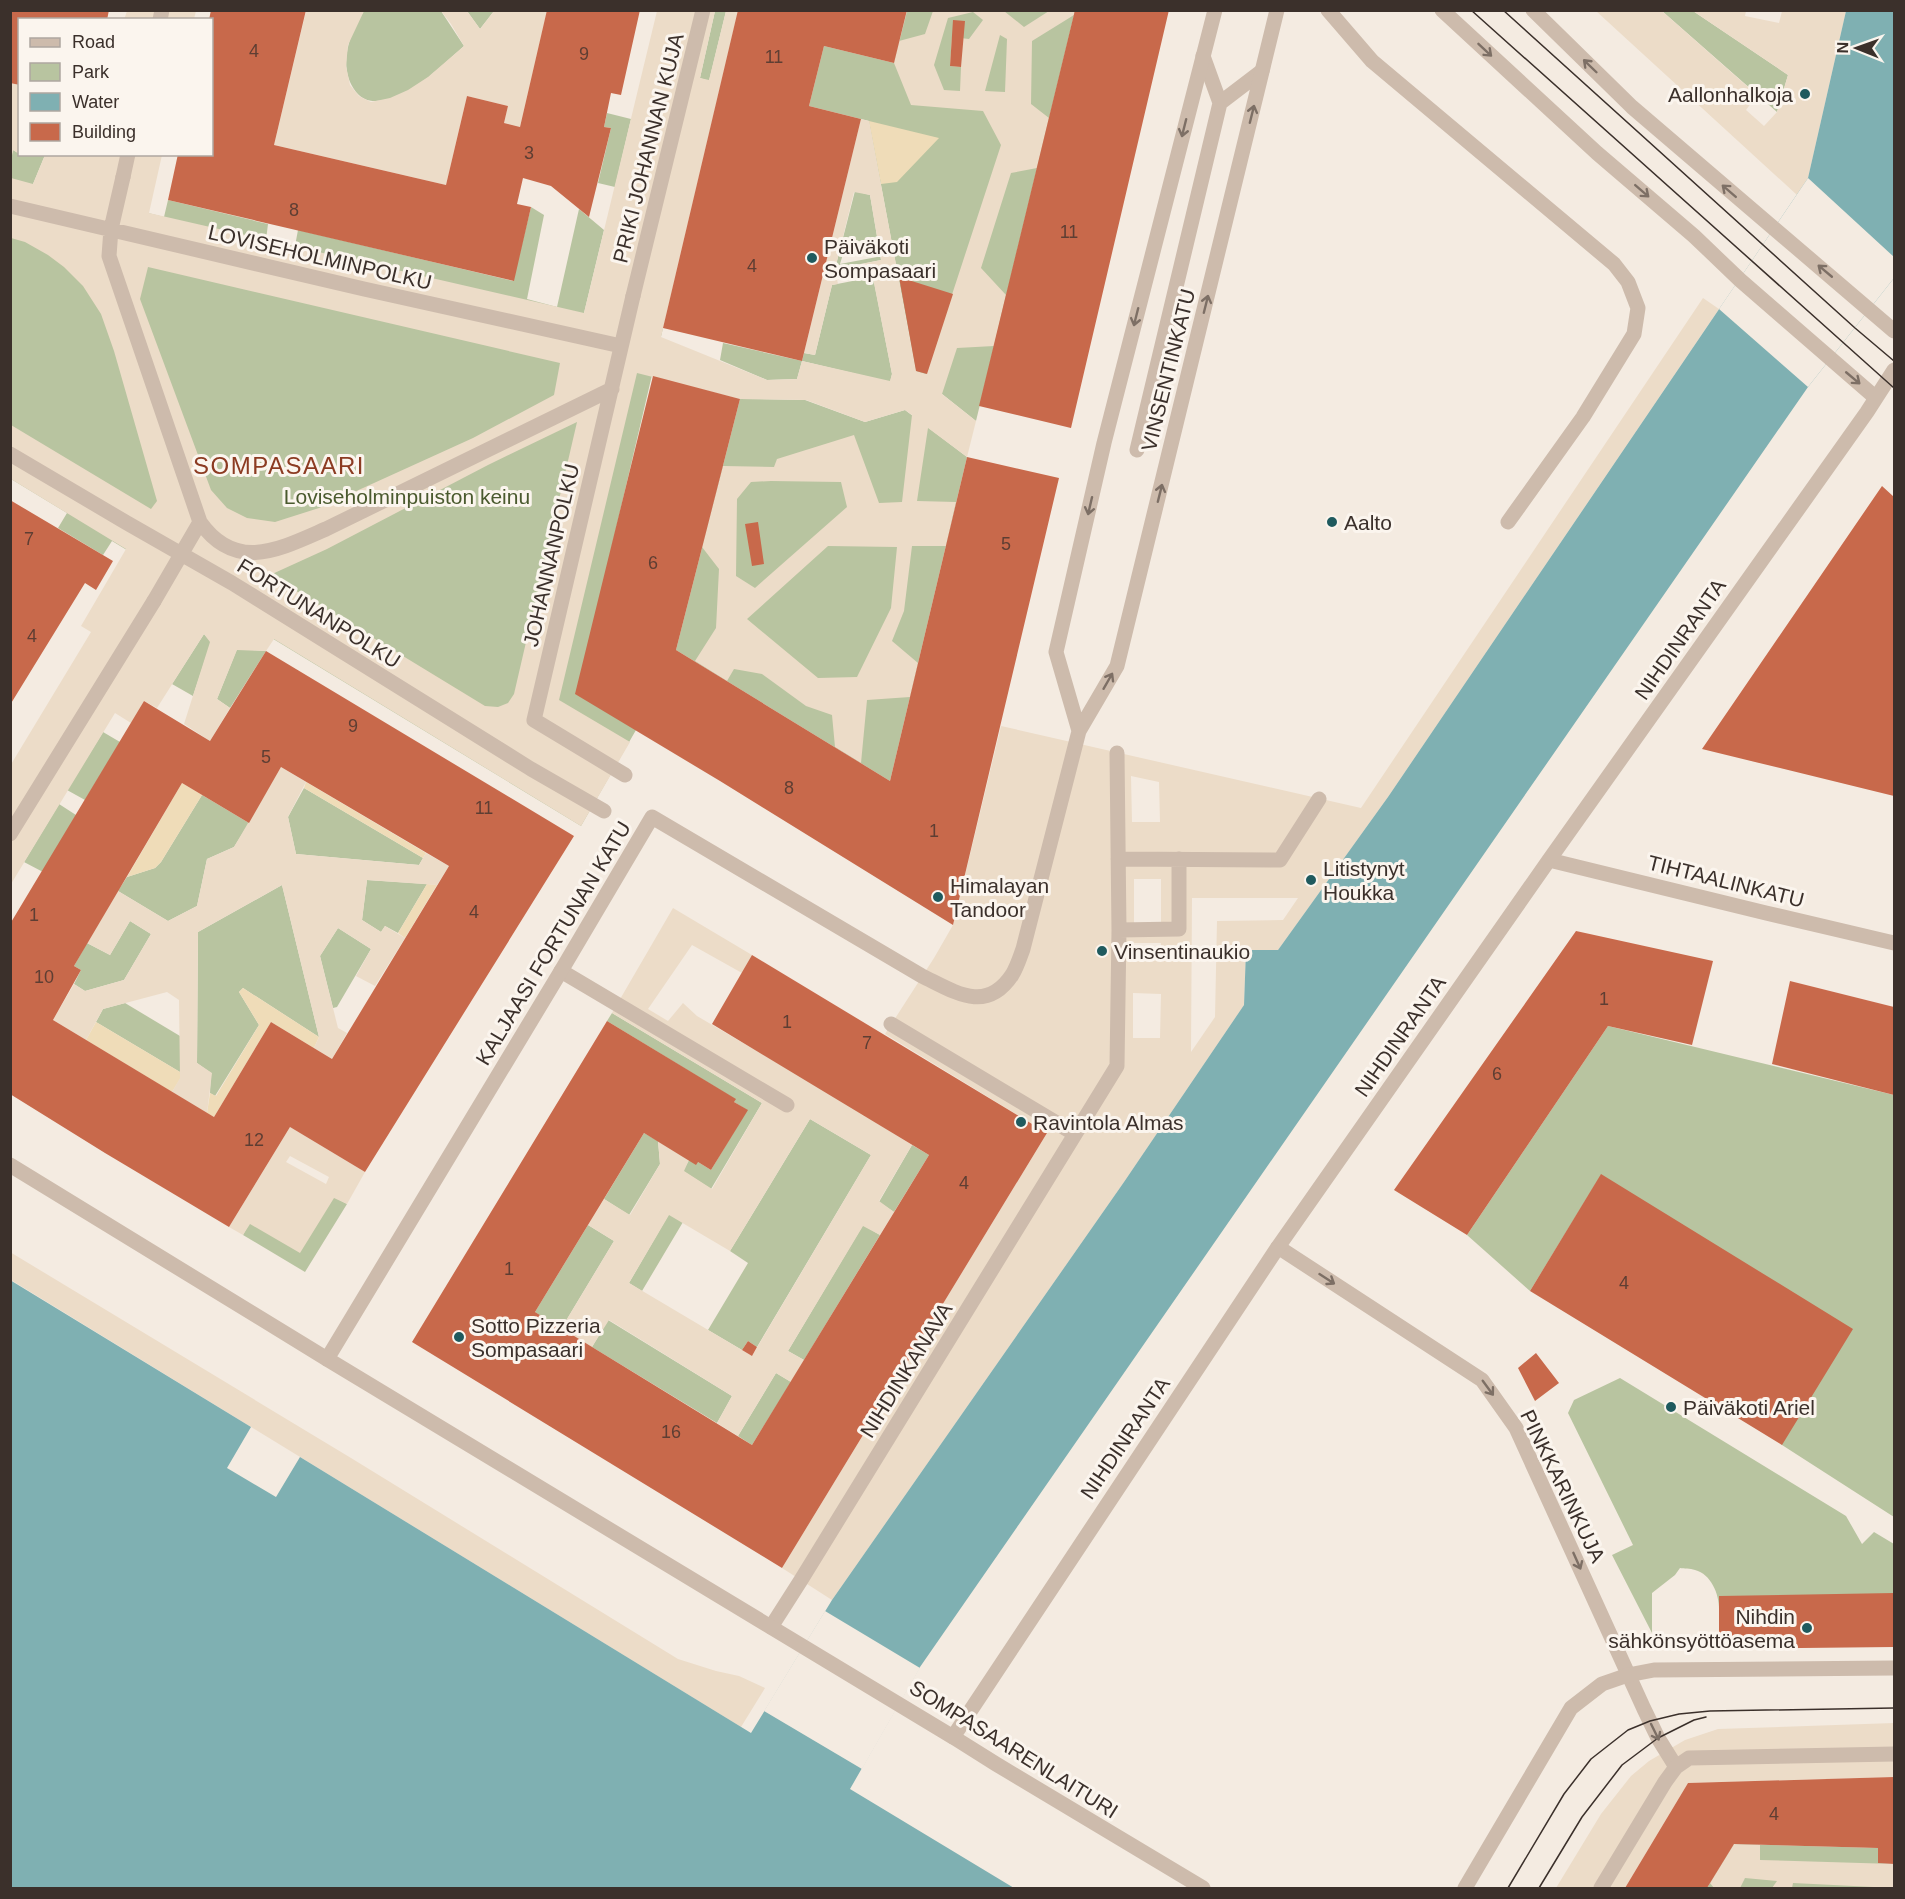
<svg xmlns="http://www.w3.org/2000/svg" width="1905" height="1899" viewBox="0 0 1905 1899" font-family="Arial,sans-serif">
<rect width="100%" height="100%" fill="#f4ebe1"/>
<!-- green -->
<path fill="#b8c4a0" fill-rule="evenodd" d="M364 11H441L464 46C442 65 418 91 389 99 376 102 365 103 356 92 337 68 349 33 364 11Z
M467 11H494L480 29Z
M715 11H726L709 81 700 78Z
M907 11H1075L976 421 942 394 916 371 869 121 809 106 824 46 894 63Z
M1662 11H1693L1788 75 1777 112Z
M607 113 631 119 615 187 598 183 611 128 604 127Z
M13 150 24 156 25 155H45L33 184 164 217 168 200 268 224 266 240 295 246 298 230 513 281 531 207 544 215 527 299 557 307 579 209 604 230 584 313 663 328 604 580 636 730 581 826 112 541 103 555 58 528 67 513 11 479 10 161Z
M855 191 870 195 881 260 835 269ZM873 238 877 257 840 264 846 244Z
M873 277 892 374 890 382 802 361 797 379 767 380 720 360 723 343 802 361 804 353 815 355 832 285Z
M740 399 805 400 865 422 905 410 967 457 890 781 676 650Z
M204 634 211 642 193 696 172 684Z
M237 649 266 651 230 708 217 699Z
M103 732 120 742 85 800 67 790Z
M304 788 423 858 419 865 296 854 288 817Z
M202 795 249 823 234 847 207 859 197 906 168 921 118 891 127 877 155 868 161 862Z
M59 804 76 815 43 872 24 862Z
M367 880 427 884 398 933 385 926 381 932 362 920Z
M282 885 319 1037 243 988 239 992 259 1025 215 1096 210 1093 211 1073 197 1063 198 932Z
M130 921 151 934 124 980 85 991 74 984 81 970 74 966 87 943 110 955Z
M338 928 371 949 337 1007 333 1008 320 956Z
M125 1003 180 1036V1072L96 1022 103 1009Z
M612 1013 762 1103 711 1189 683 1171 689 1160 698 1162 711 1170 747 1110 734 1102 735 1099 607 1021Z
M1608 1026 1894 1095V1517L1782 1445 1601 1175 1530 1291 1467 1235Z
M810 1119 871 1155 757 1347 748 1341 742 1350 708 1330 748 1263 730 1251Z
M644 1133 658 1141 660 1164 629 1215 604 1199Z
M912 1145 929 1155 894 1212 879 1202Z
M334 1197 347 1204 305 1272 243 1235 249 1223Z
M669 1214 683 1222 642 1291 629 1283Z
M588 1225 614 1241 561 1329 535 1312Z
M863 1225 880 1235 804 1360 788 1351Z
M608 1320 732 1396 717 1423 592 1347Z
M776 1373 791 1382 752 1445 738 1436Z
M1620 1378 1846 1516 1862 1544 1874 1532 1894 1544V1606L1719 1609C1719 1594 1711 1574 1695 1570 1690 1568 1684 1569 1680 1568L1675 1575 1652 1593V1633L1612 1555 1633 1545 1568 1413 1574 1400Z
M1734 1844 1878 1848V1863L1894 1864V1888H1707Z"/>
<!-- sand -->
<path fill="#efdcb8" d="M869 121 939 138 897 182 881 184Z
M306 782 426 853 423 858 304 788Z
M182 783 202 795 161 862 155 868 127 877Z
M427 884 437 885 405 938 398 933Z
M243 988 319 1037 314 1048 271 1022 214 1117 207 1113 210 1093 216 1096 259 1025 239 992Z
M96 1022 180 1072V1079L172 1092 86 1040Z"/>
<!-- plaza -->
<path fill="#ecdcc8" fill-rule="evenodd" d="M127 11H196L194 19 124 20Z
M306 11H364L348 45 346 66 350 85 359 96 371 102 390 98 408 90 428 77 464 46 451 24 441 11H467L480 29 494 11H547L520 127 504 123 508 106 467 96 446 185 274 145Z
M657 11H715L700 78 709 80 726 11H738L661 337 767 380 797 379 802 361 890 381 892 374 873 278 851 281 848 267 881 260 870 195 854 192 835 269 838 284 832 285 815 355 804 353 861 119 869 121 916 371 926 374 1001 145 983 111 911 105 894 63 899 41 925 34 933 11H1004L1024 27 1049 11H1075L1074 15 1032 41 1031 104 1049 118 1037 168 1011 173 981 268 1006 295 994 346 957 348 942 394 976 421 967 457 928 428 917 501 956 502 946 546H912L904 611 892 641 918 663 910 697 867 700 861 763 835 747 832 715 806 706 762 674 734 669 727 681 695 661 716 628 719 569 702 547 723 466 774 467 777 459 854 435 879 503 902 502 912 415 905 410 865 422 806 400 740 399 637 373 559 700 630 742 581 826 274 639 266 651 237 650 217 699 230 708 210 741 184 724 210 642 204 634 157 708 144 701 131 723 115 713 11 884 10 766 91 632 81 626 126 549 11 479V425L151 509 157 501 114 351 101 314 83 286 64 267 48 255 25 242 11 238V178L33 184 45 155H162L149 213 584 313ZM973 12 983 20 969 39 952 37 950 66 961 67 960 91 944 90 934 65 948 18ZM1000 35 1007 39 1005 92 985 91ZM148 267 560 363 554 395 473 438 319 508 275 522 247 518 227 508 211 490 140 299ZM577 422 514 694 508 703 498 707 485 706 270 575 327 549 488 465ZM771 481 841 482 847 507 755 588 736 576 737 499 751 482ZM828 546 897 547 891 608 857 677 818 678 747 619Z
M1596 11H1662L1757 95 1746 110 1764 126 1777 112 1788 75 1693 11H1746L1745 16 1779 23 1782 11H1846L1808 178 1797 195Z
M10 83 20 85 19 154 13 150 11 161Z
M1703 298 1719 309 1388 797 1278 950H1246L1244 1005 1124 1182 832 1600 782 1568 1047 1133 885 1034 934 958 953 925 1001 726 1361 808ZM1131 776 1159 782 1160 822H1132ZM1134 879H1161V924L1134 923ZM1192 898H1298L1283 920 1217 921 1215 1017 1191 1052ZM1133 943H1161L1160 960H1133ZM1133 993 1161 994 1160 1038H1133Z
M281 767 306 782 288 817 296 854 419 865 426 853 449 866 437 885 367 880 362 920 381 932 385 926 405 938 375 986 356 976 371 949 338 928 320 956 338 1028 347 1033 332 1059 314 1048 319 1037 282 885 198 932 197 1063 212 1073 207 1113 172 1092 180 1078 179 1000 167 992 103 1009 86 1040 53 1020 74 984 85 991 124 980 151 934 130 921 110 955 87 943 118 891 168 921 197 906 207 859 234 847Z
M673 908 752 955 742 973 692 945 648 1009 668 1021 683 1003 697 1016 820 1088 912 1145 879 1201 894 1212 880 1235 863 1226 788 1351 804 1360 791 1382 776 1373 738 1436 717 1423 732 1396 609 1320 592 1347 561 1329 614 1241 588 1225 604 1199 630 1215 660 1164 658 1141 689 1160 684 1171 712 1189 762 1103 612 1013ZM810 1119 871 1155 752 1356 629 1283 669 1215 730 1251Z
M290 1127 365 1172 347 1204 334 1198 300 1253 250 1224 243 1235 229 1227ZM290 1156 329 1177 326 1184 286 1162Z
M10 1252 351 1458 678 1659 716 1671 739 1676 765 1688 741 1727 11 1280Z
M1894 1723V1777L1688 1783 1625 1888H1556L1601 1814 1631 1776 1649 1761 1685 1740 1718 1729Z
M1734 1844 1760 1845V1860L1894 1864V1888L1793 1883 1792 1888H1772L1777 1881 1745 1878 1740 1888H1714L1710 1883Z"/>
<!-- water -->
<path fill="#7fb0b2" d="M1846 11H1894V278L1808 387 920 1667 850 1789 1014 1888H11L10 1280 251 1427 227 1468 276 1497 300 1457 751 1733 832 1600 1124 1182 1244 1005 1246 950H1278L1388 797 1808 178Z"/>
<!-- pier -->
<path fill="#f4ebe1" d="M1808 178 1894 257V278L1808 387 1719 309Z
M825 1611 920 1668 862 1769 764 1711Z"/>
<!-- building -->
<path fill="#c8694b" fill-rule="evenodd" d="M10 10H109L107 20H20V85L10 83Z
M211 10H306L274 145 446 185 467 96 508 106 504 123 520 127 547 10H640L621 95 611 93 604 127 611 128 589 217 551 186 523 178 517 204 531 207 514 281 168 200 178 154H212V20H209Z
M738 10H907L894 63 824 46 809 106 861 119 802 361 663 328Z
M1075 10H1169L1071 428 979 406Z
M953 20 965 21 961 67 950 66Z
M899 277 953 294 927 374 916 371Z
M653 376 740 399 676 650 890 781 967 457 1059 478 953 925 720 781 575 694Z
M1882 486 1894 497V796L1702 749Z
M10 500 113 561 96 590 85 583 10 705Z
M758 522 764 564 752 566 745 524Z
M266 651 574 836 365 1172 290 1127 229 1227 105 1153 10 1094V924L144 701 210 741ZM281 767 449 866 332 1059 271 1022 214 1117 53 1020 81 970 74 966 182 783 249 823Z
M1576 931 1713 961 1692 1045 1608 1026 1467 1235 1394 1190Z
M752 955 1047 1133 782 1568 412 1342 607 1021 736 1099 734 1102 748 1110 711 1170 698 1162 696 1165 644 1133 535 1312 752 1445 929 1155 712 1024Z
M1790 981 1894 1007V1095L1772 1064Z
M1601 1174 1853 1329 1782 1445 1530 1291Z
M748 1341 757 1347 752 1356 742 1350Z
M1536 1353 1559 1383 1535 1401 1518 1368Z
M1894 1593V1647L1719 1649V1596Z
M1894 1777V1864L1878 1863V1848L1734 1844 1707 1888H1625L1688 1783Z"/>
<g fill="none" stroke-linecap="round" stroke-linejoin="round">
<!-- service -->
<path stroke="#cdbbac" stroke-width="15" d="M1328 10 1372 61 1614 264 1628 282 1638 308 1634 334 1583 417 1508 522
M1220 103 1262 71
M1137 450 1220 103 1203 56
M561 971 787 1105
M1278 1247 1482 1380 1516 1428 1644 1709 1658 1738 1676 1767"/>
<!-- pedestrian -->
<path stroke="#cdbbac" stroke-width="15" d="M123 177 111 229 109 256 200 522 154 601
M10 206 364 289 621 346
M10 454 127 523 232 583 531 769 604 811
M200 522C236 573 280 549 326 529L612 389
M625 775 534 720 633 296
M1118 859 1280 860 1319 799
M1119 930 1179 929V859
M891 1024 1075 1134
M771 1627 801 1580 1117 1066 1119 930 1117 753
M1465 1888 1571 1708 1602 1684 1628 1675 1654 1670 1894 1668
M1601 1888 1665 1782 1676 1767 1689 1758 1894 1754"/>
<!-- minor -->
<path stroke="#cdbbac" stroke-width="15" d="M1442 10 1597 153 1694 236 1740 280 1876 398
M1533 10 1632 107 1894 331
M160 20 162 10
M123 177 128 154
M633 296 703 10
M1079 731 1056 652 1104 443 1215 10
M10 834 154 601
M1549 860 1766 913 1894 943
M327 1359 561 971 652 817 922 976C955 992 986 1014 1012 975 1017 967 1020 957 1023 949L1079 731 1117 666 1277 10
M1203 1888 996 1764 953 1737 1278 1247 1549 860 1867 412 1894 370"/>
<!-- tertiary -->
<path stroke="#cdbbac" stroke-width="15" d="M10 1165 327 1359 953 1737"/>
<!-- tram -->
<path stroke="#3b302b" stroke-width="1.5" d="M1471 10 1894 388
M1503 10 1855 328 1894 361
M1508 1888 1564 1794 1591 1759 1628 1730 1650 1721 1679 1714 1710 1711 1894 1708
M1539 1888 1582 1817 1622 1765 1658 1738 1694 1720 1706 1717"/>
</g>
<!-- one-way arrows -->
<defs><path id="oneway-shaft" d="M-6 0H5M1.5-3L5.5 0L1.5 3" fill="none" stroke-width="1.6" stroke-linecap="round" stroke-linejoin="round" transform="scale(1.5)"/></defs>
<g stroke="#7d6f65">
<use href="#oneway-shaft" transform="translate(1485 50) rotate(43)"/>
<use href="#oneway-shaft" transform="translate(1590 66) rotate(-136)"/>
<use href="#oneway-shaft" transform="translate(1252 114) rotate(-76)"/>
<use href="#oneway-shaft" transform="translate(1184 128) rotate(104)"/>
<use href="#oneway-shaft" transform="translate(1642 191) rotate(41)"/>
<use href="#oneway-shaft" transform="translate(1729 191) rotate(-139)"/>
<use href="#oneway-shaft" transform="translate(1825 271) rotate(-140)"/>
<use href="#oneway-shaft" transform="translate(1206 304) rotate(-76)"/>
<use href="#oneway-shaft" transform="translate(1136 317) rotate(104)"/>
<use href="#oneway-shaft" transform="translate(1853 378) rotate(40)"/>
<use href="#oneway-shaft" transform="translate(1160 493) rotate(-76)"/>
<use href="#oneway-shaft" transform="translate(1090 506) rotate(103)"/>
<use href="#oneway-shaft" transform="translate(1108 681) rotate(-60)"/>
<use href="#oneway-shaft" transform="translate(1327 1279) rotate(33)"/>
<use href="#oneway-shaft" transform="translate(1488 1388) rotate(54)"/>
<use href="#oneway-shaft" transform="translate(1577 1561) rotate(66)"/>
<use href="#oneway-shaft" transform="translate(1655 1732) rotate(64)"/>
</g>
<!-- markers -->
<g fill="#1f5a5e" stroke="#fbf5ee" stroke-width="2">
<circle cx="1805" cy="94" r="6"/>
<circle cx="812" cy="258" r="6"/>
<circle cx="1332" cy="522" r="6"/>
<circle cx="1311" cy="880" r="6"/>
<circle cx="938" cy="897" r="6"/>
<circle cx="1102" cy="951" r="6"/>
<circle cx="1021" cy="1122" r="6"/>
<circle cx="459" cy="1337" r="6"/>
<circle cx="1671" cy="1407" r="6"/>
<circle cx="1807" cy="1628" r="6"/>
</g>
<g text-anchor="middle" dominant-baseline="central" stroke-width="6" stroke-linejoin="round" paint-order="stroke">
<!-- number labels -->
<g font-size="18" fill="#5e3e33">
<text x="254" y="51">4</text>
<text x="584" y="54">9</text>
<text x="774" y="57">11</text>
<text x="529" y="153">3</text>
<text x="294" y="210">8</text>
<text x="1069" y="232">11</text>
<text x="752" y="266">4</text>
<text x="29" y="539">7</text>
<text x="1006" y="544">5</text>
<text x="653" y="563">6</text>
<text x="32" y="636">4</text>
<text x="353" y="726">9</text>
<text x="266" y="757">5</text>
<text x="789" y="788">8</text>
<text x="484" y="808">11</text>
<text x="934" y="831">1</text>
<text x="474" y="912">4</text>
<text x="34" y="915">1</text>
<text x="44" y="977">10</text>
<text x="1604" y="999">1</text>
<text x="787" y="1022">1</text>
<text x="867" y="1043">7</text>
<text x="1497" y="1074">6</text>
<text x="254" y="1140">12</text>
<text x="964" y="1183">4</text>
<text x="509" y="1269">1</text>
<text x="1624" y="1283">4</text>
<text x="671" y="1432">16</text>
<text x="1774" y="1814">4</text>
</g>
<!-- poi labels -->
<g font-size="21" fill="#3b302b" stroke="#fbf5ee" text-anchor="start">
<text x="1793" y="94" text-anchor="end">Aallonhalkoja</text>
<text x="824" y="246">Päiväkoti<tspan x="824" dy="24">Sompasaari</tspan></text>
<text x="1344" y="522">Aalto</text>
<text x="1323" y="868">Litistynyt<tspan x="1323" dy="24">Houkka</tspan></text>
<text x="950" y="885">Himalayan<tspan x="950" dy="24">Tandoor</tspan></text>
<text x="1114" y="951">Vinsentinaukio</text>
<text x="1033" y="1122">Ravintola Almas</text>
<text x="471" y="1325">Sotto Pizzeria<tspan x="471" dy="24">Sompasaari</tspan></text>
<text x="1683" y="1407">Päiväkoti Ariel</text>
<text x="1795" y="1616" text-anchor="end">Nihdin<tspan x="1795" dy="24">sähkönsyöttöasema</tspan></text>
</g>
<!-- street labels -->
<g font-size="21" fill="#3b302b" stroke="#fbf5ee">
<text transform="translate(648 148) rotate(-76)">PRIKI JOHANNAN KUJA</text>
<text transform="translate(320 257) rotate(13)">LOVISEHOLMINPOLKU</text>
<text transform="translate(1168 370) rotate(-76)">VINSENTINKATU</text>
<text transform="translate(551 555) rotate(-77)">JOHANNANPOLKU</text>
<text transform="translate(319 613) rotate(32)">FORTUNANPOLKU</text>
<text transform="translate(1680 639) rotate(-55)">NIHDINRANTA</text>
<text transform="translate(1726 881) rotate(14)">TIHTAALINKATU</text>
<text transform="translate(553 943) rotate(-59)">KALJAASI FORTUNAN KATU</text>
<text transform="translate(1400 1036) rotate(-55)">NIHDINRANTA</text>
<text transform="translate(906 1370) rotate(-58)">NIHDINKANAVA</text>
<text transform="translate(1125 1438) rotate(-56)">NIHDINRANTA</text>
<text transform="translate(1563 1486) rotate(64)">PINKKARINKUJA</text>
<text transform="translate(1014 1749) rotate(32)">SOMPASAARENLAITURI</text>
</g>
<!-- park labels -->
<g font-size="21" fill="#4a5a2e" stroke="#fbf5ee">
<text x="407" y="496">Loviseholminpuiston keinu</text>
</g>
<!-- quarter labels -->
<g font-size="24" letter-spacing="1.5" fill="#8c3b22" stroke="#fbf5ee">
<text x="279" y="465">SOMPASAARI</text>
</g>
</g>
<!-- border -->
<rect width="1905" height="1899" fill="none" stroke="#3b302b" stroke-width="24"/>
<!-- legend -->
<rect x="18" y="18" width="195" height="138" fill="#fbf5ee" stroke="#aea6a0" stroke-width="1.5"/>
<rect x="30" y="38" width="30" height="9" fill="#cdbbac" stroke="#aea6a0" stroke-width="1.5"/>
<text x="72" y="48" font-size="18" fill="#3b302b">Road</text>
<rect x="30" y="63" width="30" height="18" fill="#b8c4a0" stroke="#aea6a0" stroke-width="1.5"/>
<text x="72" y="78" font-size="18" fill="#3b302b">Park</text>
<rect x="30" y="93" width="30" height="18" fill="#7fb0b2" stroke="#aea6a0" stroke-width="1.5"/>
<text x="72" y="108" font-size="18" fill="#3b302b">Water</text>
<rect x="30" y="123" width="30" height="18" fill="#c8694b" stroke="#aea6a0" stroke-width="1.5"/>
<text x="72" y="138" font-size="18" fill="#3b302b">Building</text>
<!-- north arrow -->
<g transform="translate(1857 48) rotate(271)" stroke="#fbf5ee" stroke-width="4.5" paint-order="stroke">
<path d="M0-4.5L10 22L0 15L-10 22Z" fill="#3b302b"/>
<text y="-9" font-size="16" font-weight="bold" text-anchor="middle" fill="#3b302b">N</text>
</g>
</svg>
